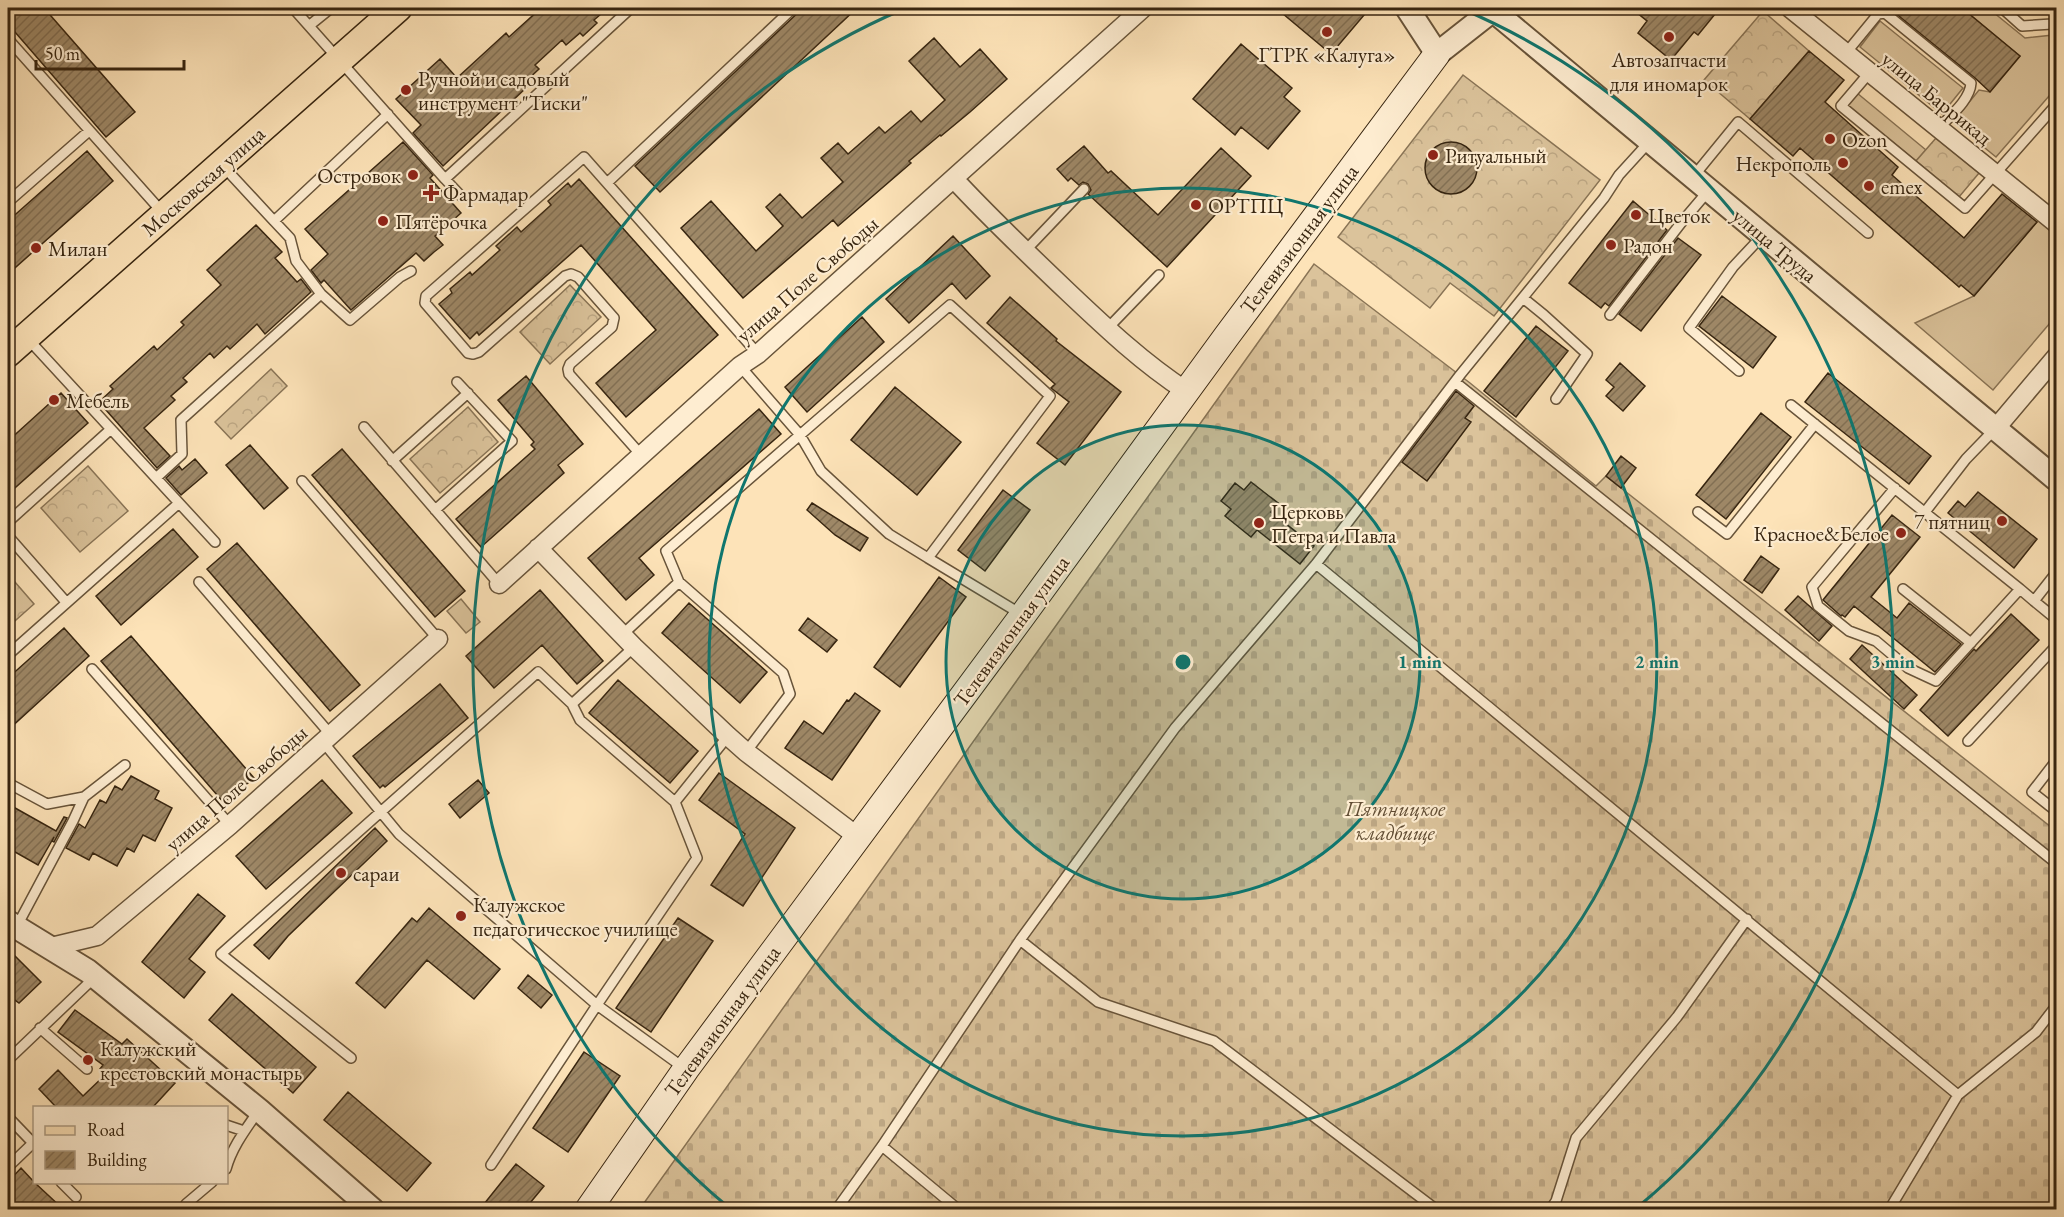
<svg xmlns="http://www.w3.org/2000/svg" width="2064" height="1217" viewBox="0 0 2064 1217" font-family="'EB Garamond',serif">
<defs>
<pattern id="forest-crowns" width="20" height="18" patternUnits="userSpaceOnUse" patternTransform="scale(1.5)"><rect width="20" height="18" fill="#dbc39b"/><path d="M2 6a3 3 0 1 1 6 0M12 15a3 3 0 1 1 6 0" fill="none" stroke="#bda784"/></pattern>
<pattern id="cemetery-stones" width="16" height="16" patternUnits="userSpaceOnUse" patternTransform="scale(1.5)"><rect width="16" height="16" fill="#dbc39b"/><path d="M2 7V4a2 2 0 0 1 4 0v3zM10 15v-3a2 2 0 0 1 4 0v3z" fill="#bda784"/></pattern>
<pattern id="building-hatch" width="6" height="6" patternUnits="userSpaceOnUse" patternTransform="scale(1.5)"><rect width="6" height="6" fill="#9e8867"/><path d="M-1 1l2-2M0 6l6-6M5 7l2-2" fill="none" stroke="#826f53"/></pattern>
</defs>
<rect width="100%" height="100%" fill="#fde3b8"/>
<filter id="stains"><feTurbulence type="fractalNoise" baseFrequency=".00333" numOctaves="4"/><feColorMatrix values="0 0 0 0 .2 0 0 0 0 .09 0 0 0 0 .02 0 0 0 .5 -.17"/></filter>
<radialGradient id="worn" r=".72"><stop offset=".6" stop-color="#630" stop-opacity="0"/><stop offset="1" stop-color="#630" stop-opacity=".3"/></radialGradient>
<!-- grass -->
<path fill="#dbc39b" stroke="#897456" stroke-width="1.5" d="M1962 8H1988L2025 38 2053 35 2056 30V88L1996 157 1953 122 1979 90 1990 92 2020 56Z
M1880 21 1963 88 1942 114 1860 47Z
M1857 93 1926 150 1916 161 1847 105Z
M2040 218 2056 231V316L1993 390 1915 323 1974 296Z
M461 599 480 622 466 633 447 611Z"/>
<!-- forest -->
<path fill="url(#forest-crowns)" stroke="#897456" stroke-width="1.5" d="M1763 11 1809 51 1750 119 1704 80Z
M1463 75 1600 180 1494 316 1450 283 1430 308 1338 237Z
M1936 138 1979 173 1959 197 1916 161Z
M570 285 601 317 550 364 520 332Z
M271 369 287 386 231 439 215 422Z
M468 407 498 442 440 493 410 459Z
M88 466 128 511 80 552 41 508Z
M8 574 34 604 8 627V573Z"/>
<!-- cemetery -->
<path fill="url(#cemetery-stones)" stroke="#897456" stroke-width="1.5" d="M1314 264 1470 383 1596 486 1606 476 1621 488 2056 831V1209L639 1210Z"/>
<!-- building -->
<path fill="url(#building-hatch)" stroke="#372510" stroke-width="1.5" d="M8 8H44L135 112 106 137 8 24Z
M541 8H608L594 20 597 23 583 36 580 33 566 45 562 40 535 65 539 69 524 83 527 87 443 166 413 133 421 125 396 99 440 59 457 78 506 33 509 37Z
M803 8H857L660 192 635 166Z
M1276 8H1370L1331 54Z
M1631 8H1720L1698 35 1694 32 1671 60 1638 33 1647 21Z
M1889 8H1962L2020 56 1990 92 1975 78Z
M934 38 960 67 980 49 1007 79 970 112 941 136 940 135 909 161 911 163 838 226 833 220 743 298 681 228 711 201 756 251 783 226 766 207 780 194 802 218 843 182 821 158 838 143 848 154 879 127 885 133 911 111 921 122 945 100 909 61Z
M1241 44 1292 88 1284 97 1300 111 1268 149 1241 127 1235 135 1193 99Z
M1809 51 1844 80 1825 102 1898 167 1892 175 1964 238 2002 194 2037 222 1974 296 1961 285 1959 287 1800 148 1793 156 1750 119Z
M403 142 433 175 430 178 461 213 435 236 443 245 434 252 424 261 416 253 351 310 324 280 321 283 311 270 328 254 305 229Z
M1425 168a26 26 0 1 1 52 0a26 26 0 1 1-52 0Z
M1084 146 1108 173 1111 171 1158 215 1221 148 1251 176 1167 267 1088 194 1091 190 1088 184 1083 182 1079 185 1071 178 1068 181 1057 169Z
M87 151 113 181 8 274V221Z
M579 179 718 335 626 417 596 383 656 330 581 245 479 335 477 332 470 339 439 304 452 293 450 289 470 272 472 275 500 250 496 246 517 227 521 232 551 205 548 201 568 183 571 187Z
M1633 201 1667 230 1609 306 1605 303 1601 308 1569 283Z
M256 225 282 252 275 258 297 282 301 279 311 292 265 334 257 324 230 349 227 346 214 358 210 353 183 378 187 382 171 396 175 400 144 428 170 456 157 468 99 402 113 389 110 386 154 346 157 350 184 325 181 322 221 285 207 270Z
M953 236 990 276 966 299 952 283 909 323 886 299Z
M1678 238 1701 255 1641 331 1619 314Z
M1722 296 1776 337 1753 368 1699 326Z
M1010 297 1057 339 1056 341 1121 392 1065 465 1037 443 1069 402 1051 388 1055 384 987 323Z
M862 317 884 342 807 412 785 387Z
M1536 326 1568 351 1516 417 1484 391Z
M1620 363 1645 386 1623 411 1606 396 1614 387 1606 380Z
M1828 373 1931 456 1909 484 1805 402Z
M526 376 583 444 558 465 564 473 481 547 456 519 535 449 531 445 534 442 498 400Z
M895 387 961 442 917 495 851 440Z
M1456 391 1474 406 1465 418 1471 422 1427 481 1402 462Z
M61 393 88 423 8 494V441Z
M759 409 781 434 639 558 654 575 626 600 588 558Z
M1761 413 1791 437 1726 519 1696 495Z
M250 445 288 488 264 509 226 465Z
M342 449 465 591 435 617 312 475Z
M1621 456 1636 468 1621 488 1606 476Z
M195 459 207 473 181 495 166 478 179 466 182 470Z
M1251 482 1278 503 1271 512 1314 546 1300 564 1257 530 1251 537 1225 516 1231 509 1221 501 1235 483 1244 490Z
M1003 490 1030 510 985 571 958 550Z
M1978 492 2037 539 2014 568 1948 513 1958 501 1965 507Z
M812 503 868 538 860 551 835 535 807 510Z
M1892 515 1920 537 1871 597 1897 618 1909 603 1961 644 1935 672 1854 606 1845 617 1842 615 1841 616 1823 600Z
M173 529 198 557 121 625 96 596Z
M237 543 360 685 330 711 207 569Z
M1761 556 1779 569 1762 593 1744 580Z
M939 577 966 597 900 687 874 667Z
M540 590 603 661 577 684 542 645 494 688 466 656Z
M1798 596 1832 626 1819 641 1785 610Z
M689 603 767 672 740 703 662 633Z
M2011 614 2039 640 1948 736 1920 710 1974 649 1976 651Z
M808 618 837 640 827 652 799 630Z
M64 628 89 656 8 730V678Z
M131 636 254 778 224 803 101 661Z
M1862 645 1917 695 1904 709 1850 659Z
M618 680 698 751 670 783 589 713Z
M440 684 468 718 385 787 383 785 380 788 353 756Z
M855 693 880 711 832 780 785 748 804 721 823 734 847 700 849 701Z
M719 773 795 828 743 906 711 885 745 834 699 800Z
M131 776 159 791 155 799 172 808 155 841 143 835 134 852 127 848 117 866 93 853 89 860 66 848 79 824 85 828 100 800 106 803 115 786 122 790Z
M322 780 352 813 266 889 236 856Z
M478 780 489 793 460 818 449 804Z
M8 804 56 831 64 817 67 818 54 842 52 841 54 837 38 865 8 848Z
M375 828 387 841 288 936 269 959 254 945Z
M198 894 225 916 189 959 205 972 184 998 142 962Z
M429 908 500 969 474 999 427 960 385 1008 356 983 412 918 417 922Z
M678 918 713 941 651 1032 616 1008Z
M8 949 41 982 19 1003 8 995Z
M528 975 552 995 541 1008 518 988Z
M232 994 316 1067 293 1093 209 1020Z
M75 1010 122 1044 127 1039 175 1083 153 1107H56L39 1089 58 1070 83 1096 106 1074 100 1069 103 1065 58 1032Z
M584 1052 620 1076 568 1152 533 1128Z
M348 1092 431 1163 407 1191 324 1120Z
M516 1164 544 1186 525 1209H480Z
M21 1168 34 1182 63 1209H8V1182Z"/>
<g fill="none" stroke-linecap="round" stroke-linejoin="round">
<!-- service casing -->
<g stroke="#68543a" stroke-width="12">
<path id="service" d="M293 8 445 179 631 8
M2002 8 2022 26 2052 24 2056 18
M310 25 331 8
M8 39 163 213
M1846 53 1878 14 1885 13 1971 83C1970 100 1950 116 1939 128
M1870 72 1841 106 1965 208 2056 105
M223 166 274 221 388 114
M1693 177 1738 122 1868 233
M445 179 461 196
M607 183 790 11 791 8
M8 202 89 131
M1025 251 1084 189
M321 294 350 320 400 277 411 271
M1523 298 1544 315 1587 354 1556 399
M1610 315 1681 223 1709 190
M1107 329 1159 275
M28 339 215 542
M740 366 800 435 950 305 1050 396 928 558 1021 614
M1739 371 1689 328 1733 267 1763 235
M1455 382 2056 863
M1791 405 2020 589
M364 427 499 584
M642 456 569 374 568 369 570 364 612 327 614 318 578 277 571 274 565 276 479 352 473 354 468 353 425 303 426 296 584 157 758 354
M392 461 468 393
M156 478 182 454 181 420 321 294 296 261 290 238 274 221
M302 481 438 639
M1895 488 1812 587 1818 606 1849 631 1876 641 1908 668 1936 681 2020 589 2034 601
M435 510 512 441 457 382
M1698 512 1727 534 1815 424
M1925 512 1966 459 1995 429
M8 522 111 429
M8 536 66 602
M1316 564 1958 1095 1889 1210
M2056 573 2034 601 2056 619
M199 582 331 735
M679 582 666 551 800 435 821 471 889 534 928 558
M1903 589 1971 643
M622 635 679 582 783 673 790 694 746 752
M634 647 572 704 580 720 675 802
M8 655 179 503
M92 669 230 825
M1968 741 2056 646
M323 742 399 834 597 1005 491 1165
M2056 761 2032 792 2056 811
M8 783 47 804 84 797
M17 926 73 821 84 797 125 765
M1020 940 1098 1002 1214 1041 1437 1210
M40 1028 87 1069
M351 1058 221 954 538 672 572 704
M8 1060 95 977
M684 1068 597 1005 697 858 675 802 728 736
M1958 1095 2036 1032 2056 1006
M8 1117 33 1143 8 1167
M226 1125 244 1131
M882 1146 959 1210
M226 1169C232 1147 246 1129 259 1110
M61 1182 76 1197
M186 1204 212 1182
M836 1210 882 1146 1020 940 1175 728 1316 564 1460 375 1604 198 1619 175 1650 141
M1550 1210 1556 1201 1576 1138 1677 1017 1747 919"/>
</g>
<!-- minor casing -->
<g stroke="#68543a" stroke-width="21">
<path id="minor" d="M1790 8 2056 223
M954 179C991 219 1030 256 1069 293 1106 328 1143 363 1186 391
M1996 428 2056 357
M538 548 634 647 728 736 746 752 858 837
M499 584 740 366 758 354 1143 8
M51 947 97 936 230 825 438 639"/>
</g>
<!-- tertiary casing -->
<g stroke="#68543a" stroke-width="26">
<path id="tertiary" d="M1407 8 1437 54 1493 10
M1490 8 2056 479
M8 922 88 971 259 1110 373 1210"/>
</g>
<!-- secondary casing -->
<g stroke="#372510" stroke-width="28">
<path id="secondary" d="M588 1210 686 1069 1023 615 1226 337 1437 54"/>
</g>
<!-- primary casing -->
<g stroke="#372510" stroke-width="30">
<path id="primary" d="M8 353 398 8"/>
</g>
<!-- service -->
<use href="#service" stroke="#feedd1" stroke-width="9"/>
<!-- minor -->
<use href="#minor" stroke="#feedd1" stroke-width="18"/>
<!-- tertiary -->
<use href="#tertiary" stroke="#feedd1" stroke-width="22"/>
<!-- secondary -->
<use href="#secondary" stroke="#feedd1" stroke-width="26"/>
<!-- primary -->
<use href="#primary" stroke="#fde3b8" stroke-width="27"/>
</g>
<!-- distance rings -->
<circle cx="1183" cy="662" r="237" fill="#0f766e" fill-opacity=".12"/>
<g fill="none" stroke="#0f766e" stroke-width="3">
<circle cx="1183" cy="662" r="237"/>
<circle cx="1183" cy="662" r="474"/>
<path d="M727 1206A710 710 0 0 1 906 8M1460 8A710 710 0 0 1 1639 1206"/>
</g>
<!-- markers -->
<g fill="#8f2418" stroke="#feedd1" stroke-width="2">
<circle cx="1327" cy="32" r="6"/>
<circle cx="1669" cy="37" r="6"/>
<circle cx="406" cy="90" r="6"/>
<circle cx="1830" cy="139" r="6"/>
<circle cx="1433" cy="155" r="6"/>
<circle cx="1843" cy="163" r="6"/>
<circle cx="413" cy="175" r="6"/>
<circle cx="1869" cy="186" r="6"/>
<path d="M428 184h6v6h6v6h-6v6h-6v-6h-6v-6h6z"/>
<circle cx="1196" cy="205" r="6"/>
<circle cx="1636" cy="215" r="6"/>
<circle cx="383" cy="221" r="6"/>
<circle cx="1611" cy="245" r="6"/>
<circle cx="36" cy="248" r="6"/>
<circle cx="54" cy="400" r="6"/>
<circle cx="2002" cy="521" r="6"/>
<circle cx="1259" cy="523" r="6"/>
<circle cx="1901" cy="533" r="6"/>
<circle cx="341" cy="873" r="6"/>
<circle cx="461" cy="916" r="6"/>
<circle cx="88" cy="1060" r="6"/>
</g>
<g text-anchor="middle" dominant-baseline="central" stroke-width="4.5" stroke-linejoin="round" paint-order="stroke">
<!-- poi labels -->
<g font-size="21" fill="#372510" stroke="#feedd1" text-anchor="start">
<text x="1327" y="54" text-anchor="middle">ГТРК «Калуга»</text>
<text x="1669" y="59" text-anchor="middle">Автозапчасти<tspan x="1669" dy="24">для иномарок</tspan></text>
<text x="418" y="78">Ручной и садовый<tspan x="418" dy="24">инструмент "Тиски"</tspan></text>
<text x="1842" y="139">Ozon</text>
<text x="1445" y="155">Ритуальный</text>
<text x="1831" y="163" text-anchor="end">Некрополь</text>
<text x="401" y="175" text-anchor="end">Островок</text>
<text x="1881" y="186">emex</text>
<text x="443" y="193">Фармадар</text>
<text x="1208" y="205">ОРТПЦ</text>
<text x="1648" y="215">Цветок</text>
<text x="395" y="221">Пятёрочка</text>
<text x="1623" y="245">Радон</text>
<text x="48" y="248">Милан</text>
<text x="66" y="400">Мебель</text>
<text x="1271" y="511">Церковь<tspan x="1271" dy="24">Петра и Павла</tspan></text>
<text x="1990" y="521" text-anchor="end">7 пятниц</text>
<text x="1889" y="533" text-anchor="end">Красное&amp;Белое</text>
<text x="353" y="873">сараи</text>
<text x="473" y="904">Калужское<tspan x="473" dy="24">педагогическое училище</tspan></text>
<text x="100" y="1048">Калужский<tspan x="100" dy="24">крестовский монастырь</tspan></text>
</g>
<!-- street labels -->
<g font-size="21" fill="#372510" stroke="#feedd1">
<text transform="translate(1937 98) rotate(39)">улица Баррикад</text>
<text transform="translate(203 181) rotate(-41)">Московская улица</text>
<text transform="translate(1299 239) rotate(-53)">Телевизионная улица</text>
<text transform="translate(1775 245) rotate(40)">улица Труда</text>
<text transform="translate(807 279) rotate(-41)">улица Поле Свободы</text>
<text transform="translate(1011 631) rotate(-54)">Телевизионная улица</text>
<text transform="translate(236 788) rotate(-41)">улица Поле Свободы</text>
<text transform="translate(722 1021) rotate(-54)">Телевизионная улица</text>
</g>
<!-- park labels -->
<g font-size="21" font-style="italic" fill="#604c33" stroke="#feedd1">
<text x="1395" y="808">Пятницкое<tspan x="1395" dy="24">кладбище</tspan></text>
</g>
</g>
<circle cx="1183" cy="662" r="9" fill="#0f766e" stroke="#feedd1" stroke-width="3"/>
<g font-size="18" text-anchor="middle" font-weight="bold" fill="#0f766e" stroke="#feedd1" stroke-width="4.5" stroke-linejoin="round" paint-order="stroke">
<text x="1420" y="668">1 min</text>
<text x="1657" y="668">2 min</text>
<text x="1893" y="668">3 min</text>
</g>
<!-- margin -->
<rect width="2064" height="1217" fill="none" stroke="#fde3b8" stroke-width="30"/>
<rect x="9" y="9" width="2046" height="1199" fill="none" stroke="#372510" stroke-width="3"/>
<rect x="15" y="15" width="2034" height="1187" fill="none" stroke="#372510" stroke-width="1.5"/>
<!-- legend -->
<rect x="33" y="1106" width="195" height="78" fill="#feedd1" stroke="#ae9d84" stroke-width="1.5"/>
<rect x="45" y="1126" width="30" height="9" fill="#fde3b8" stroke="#ae9d84" stroke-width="1.5"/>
<text x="87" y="1136" font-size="18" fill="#372510">Road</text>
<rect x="45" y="1151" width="30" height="18" fill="url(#building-hatch)" stroke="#ae9d84" stroke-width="1.5"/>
<text x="87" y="1166" font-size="18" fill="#372510">Building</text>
<!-- scale -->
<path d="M36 60v9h148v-9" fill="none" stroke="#372510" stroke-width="3"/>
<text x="45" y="60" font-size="18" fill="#372510" stroke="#feedd1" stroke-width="4.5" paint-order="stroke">50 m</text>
<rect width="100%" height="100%" filter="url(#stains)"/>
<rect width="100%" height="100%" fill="url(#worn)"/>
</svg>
